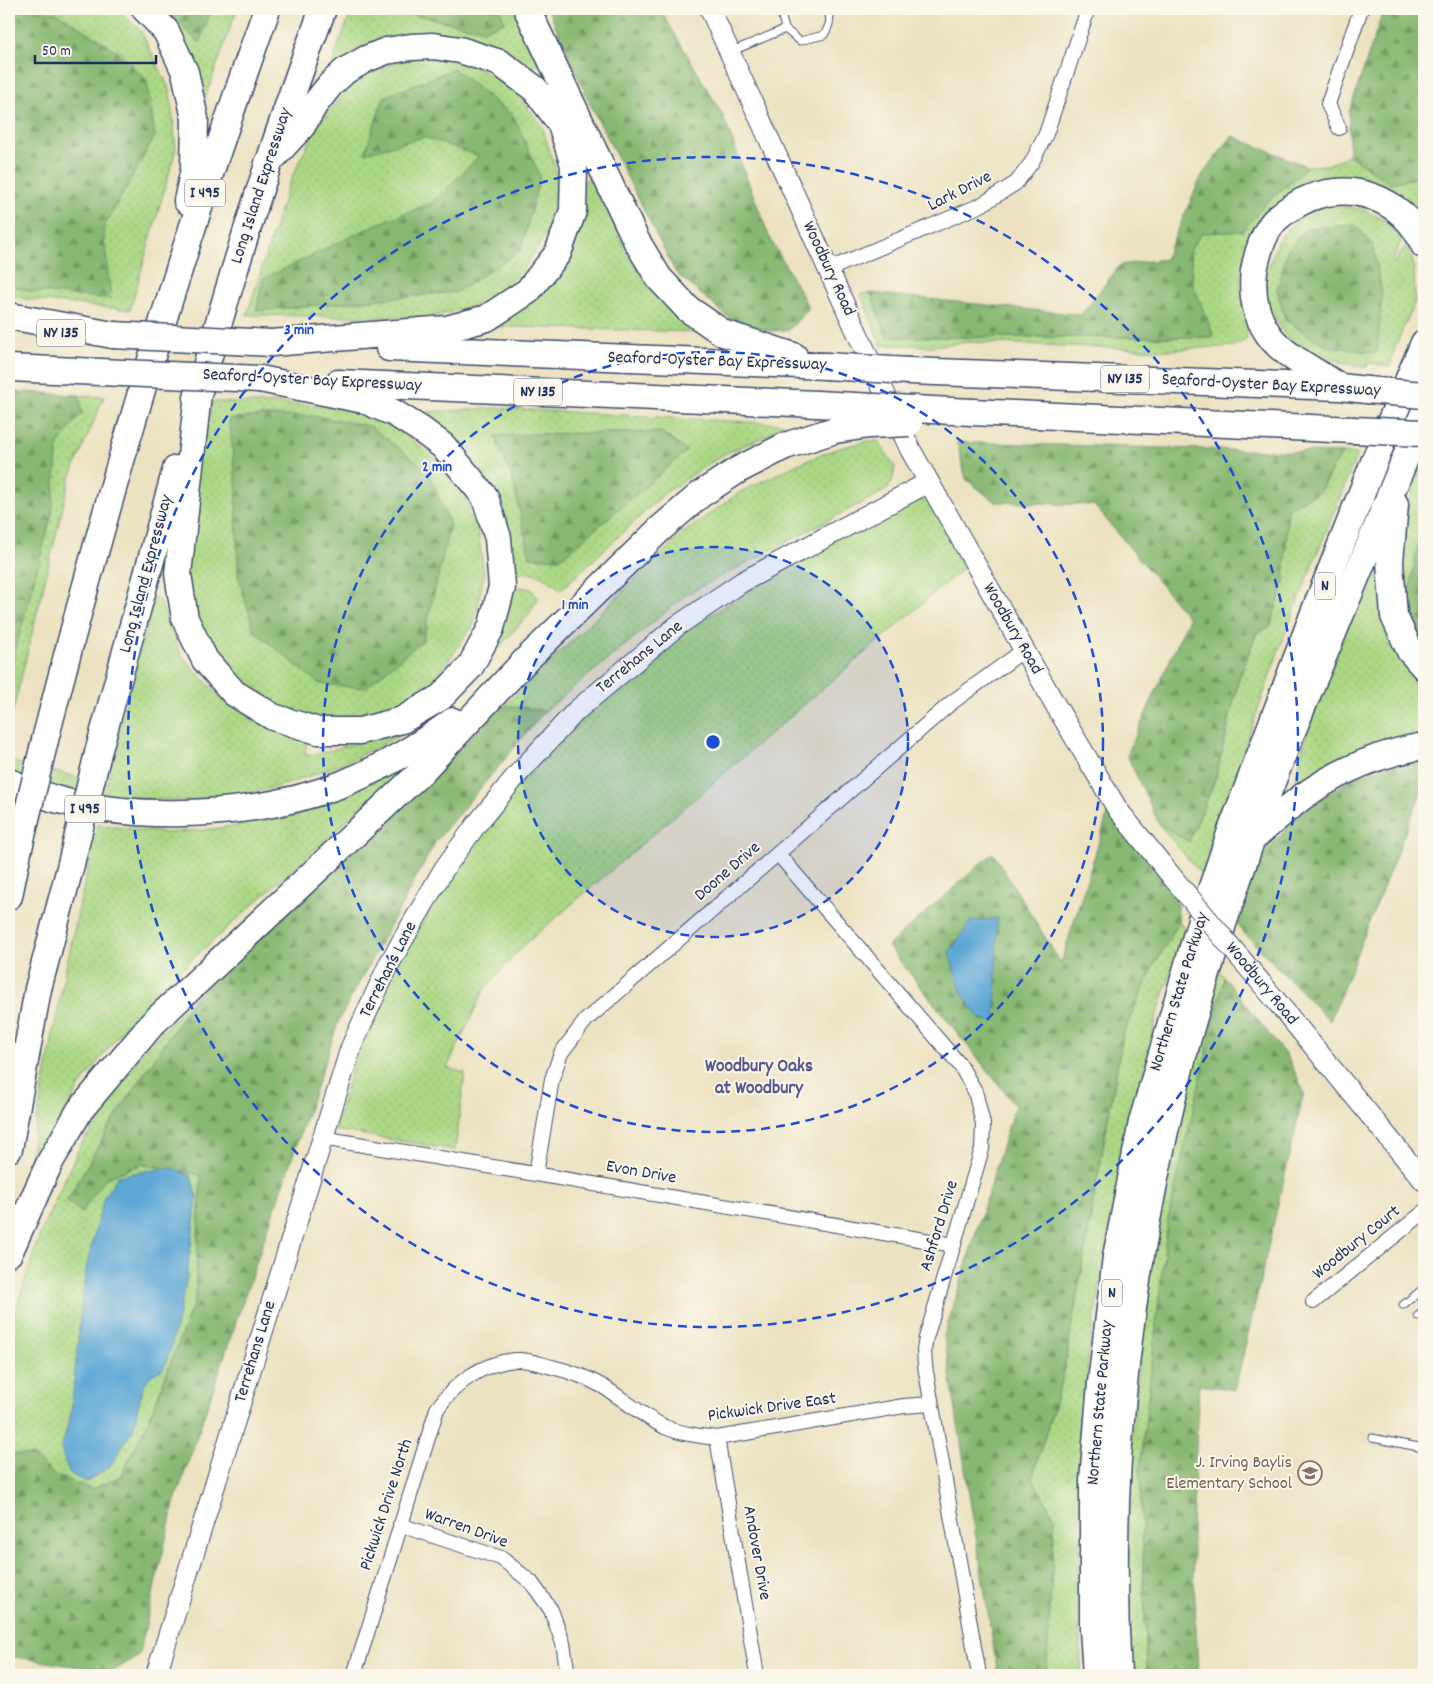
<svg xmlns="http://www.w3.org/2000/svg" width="1433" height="1684" viewBox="0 0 1433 1684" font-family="Dekko,sans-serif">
<defs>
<pattern id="grass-dots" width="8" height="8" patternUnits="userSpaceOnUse" patternTransform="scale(1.25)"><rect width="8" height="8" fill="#aad783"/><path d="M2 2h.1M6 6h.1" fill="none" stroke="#92b974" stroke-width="1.8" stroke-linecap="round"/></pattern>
<pattern id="forest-firs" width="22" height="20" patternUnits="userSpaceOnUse" patternTransform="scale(1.25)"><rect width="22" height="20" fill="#87b871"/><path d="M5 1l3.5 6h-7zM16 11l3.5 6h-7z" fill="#6e9660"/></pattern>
</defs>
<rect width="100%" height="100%" fill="#fbf7ec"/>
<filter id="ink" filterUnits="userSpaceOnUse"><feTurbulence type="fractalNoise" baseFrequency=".02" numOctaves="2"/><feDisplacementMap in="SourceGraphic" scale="10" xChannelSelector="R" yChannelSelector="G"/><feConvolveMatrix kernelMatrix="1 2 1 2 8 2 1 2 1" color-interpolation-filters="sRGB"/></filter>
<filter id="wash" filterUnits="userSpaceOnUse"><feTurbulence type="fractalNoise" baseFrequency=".0096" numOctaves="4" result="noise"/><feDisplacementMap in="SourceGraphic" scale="20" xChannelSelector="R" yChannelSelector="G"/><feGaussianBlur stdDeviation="1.12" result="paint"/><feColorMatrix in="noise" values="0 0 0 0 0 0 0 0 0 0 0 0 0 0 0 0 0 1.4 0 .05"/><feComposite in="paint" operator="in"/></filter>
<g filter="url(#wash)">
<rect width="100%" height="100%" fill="#ece2c1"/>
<!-- grass -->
<path fill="url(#grass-dots)" stroke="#628370" d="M9 9H117L140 30 170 90 176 149 130 310 26 299 9 295Z
M154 9H237L202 107Z
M352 9H517L542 62 526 72 489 48 333 66V60Z
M413 56 469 62 513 88 542 126 557 175 550 227 523 271 484 303 429 318 247 315 287 188 317 125 361 75Z
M1349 155 1390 183 1424 176V219L1399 195 1353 179 1327 178 1281 200 1250 239 1240 282 1248 327 1246 340 1234 346 1166 350 970 342 932 346 881 345 861 294 871 293 887 337H1214L1193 285 1190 250 1202 233 1242 231 1264 205 1298 176 1306 166 1327 165Z
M593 175 624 246 649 287 695 326 693 332 480 326 533 293 579 186Z
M1327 205 1361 209 1388 222 1402 238 1393 261 1396 264 1399 254 1408 244 1414 268 1415 302 1395 347 1390 366 1368 363 1367 367H1361L1314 355 1285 336 1269 307 1264 280 1278 240 1302 215Z
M9 391 104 397 70 478 9 727Z
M212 402 321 405 372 415 399 429 447 468 476 516 484 575 474 624 439 674 401 704 347 719 298 715 246 692 215 660 193 619 183 571 197 463Z
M497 408 784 424 782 429 724 454 665 493 561 590C539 572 534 570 506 575L507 540 426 419V412Z
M868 441H878L895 467 893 478 888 489 687 594 545 711 505 705 682 534 740 492 798 464 836 449Z
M1342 453 1357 454 1279 649 1201 874 1159 824 1189 842 1216 777 1239 678 1257 632 1287 527 1288 508 1319 492Z
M1424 458V645L1411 627 1402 571 1408 505Z
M929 482 973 560 524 945 485 988 447 1068 465 1073 455 1150 334 1130 357 1051 396 965 483 825 578 714 669 642 843 529Z
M1386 532 1396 647 1424 681V736L1293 792 1307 730Z
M519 587 531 589 538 599 528 615 495 652 487 642 508 594Z
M154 597 159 600 182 656 221 698 267 726 307 740 305 755H314L390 733 406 732 347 762 290 783 252 793 195 801 118 798 72 792 9 775V761L107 784 111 760Z
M397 770 401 772 178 972 126 1025 79 1087 39 1164 31 1169 30 1156 64 977 97 825 168 833 221 828 280 818 343 794Z
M1179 922 1185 929 1157 1015 1116 1195 1088 1353 1077 1593 1082 1675H1046L1055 1518 1032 1478 1062 1380 1123 1034 1152 969Z
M1219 971 1224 977 1140 1468 1147 1675H1127L1128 1489 1142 1318 1175 1120Z
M197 995 111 1124 67 1201 81 1212 106 1178 141 1164 201 1175 195 1300 148 1422 121 1476 92 1489 54 1475 33 1456 9 1453V1338L11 1326 39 1236 80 1146 143 1052Z"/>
<!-- forest -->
<path fill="url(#forest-firs)" stroke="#517468" d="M9 9H26L57 13 119 52 147 81 155 136 103 229 111 299 30 291 9 285Z
M163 9H212L199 43Z
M374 9H499L505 22 484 30 397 11H374Z
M548 9H660L722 114 769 236 809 308 789 330 769 331 730 319 676 273 589 102Z
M1384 9H1424V176L1390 183 1349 155V112Z
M454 69 514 117 540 176 521 250 457 292 256 311 263 279 377 224 432 203 479 156 424 137 365 153 384 97Z
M1232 136 1306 166 1298 176 1264 205 1242 231 1202 233 1190 250 1193 285 1214 337H887L871 293 1081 315 1120 265 1165 259 1202 175Z
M1355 225 1373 245 1382 293 1377 353 1326 346 1285 320 1277 289 1287 251 1307 228Z
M9 392 79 395 82 413 58 444 52 514 9 674Z
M260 416H314L370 426 428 471 450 525 423 640 365 688 320 684 254 631 238 575 236 507 237 493 229 419Z
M661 432 687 451 560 559 530 557 512 478 495 436 531 434Z
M957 442 1342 453 1319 492 1288 508 1284 583 1270 627 1257 632 1239 678 1216 777 1189 842 1159 824 1127 755 1189 618 1094 505 995 502 966 479Z
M1424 512V640L1419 636 1408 599Z
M505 705 545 711 436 841 339 1020 174 1504 139 1655 112 1672 9 1656V1453L33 1456 54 1475 92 1489 121 1476 148 1422 195 1300 201 1175 141 1164 106 1178 81 1213 67 1201 111 1124 197 995 398 803Z
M1424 755V785L1330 1021 1242 931 1235 919 1264 855 1300 813 1354 777Z
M1112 800 1173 878 1179 922 1152 969 1123 1034 1062 1380 1032 1478 1055 1518 1046 1675H998L944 1336 1015 1105 888 946 993 853 1061 963Z
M1224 977 1288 1058 1304 1092 1235 1390 1199 1384 1192 1530 1198 1675H1147L1140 1468 1168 1219Z"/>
<!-- water -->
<path fill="#5da7d5" stroke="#3c6b9a" d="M997 918 995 1022 979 1018 962 993 949 953 970 922Z
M172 1168 191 1176 197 1198 192 1239 186 1282 170 1352 163 1369 150 1376 143 1387 133 1429 110 1466 87 1482 69 1473 61 1449 71 1414 80 1319 87 1264 104 1197 118 1176 145 1171Z"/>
</g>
<g filter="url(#ink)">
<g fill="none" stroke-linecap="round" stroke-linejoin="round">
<!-- lane casing -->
<g stroke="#3a4a6d" stroke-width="9">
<path id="lane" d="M785 29 800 41 824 35C830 25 831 20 828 9
M730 52 785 29 780 9
M1403 1305 1424 1288
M1418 1316 1424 1311
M1372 1438 1424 1448"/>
</g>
<!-- street casing -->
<g stroke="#3a4a6d" stroke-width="16">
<path id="street" d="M1339 128 1328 104 1361 9
M827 270 981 205 1016 183 1032 162 1046 134 1088 9
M778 854 960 1065 975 1091 983 1124 982 1149 926 1338 924 1350 925 1366 979 1675
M322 1138 954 1245
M536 1174 552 1079 561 1053 586 1020 951 703 1024 650
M1313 1302 1424 1212
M717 1438 757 1675
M400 1525 501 1558 531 1582 551 1610 563 1643 568 1675
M354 1675 437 1409C455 1383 482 1363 515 1360 528 1359 540 1364 552 1367 569 1371 586 1377 602 1386 624 1399 642 1416 665 1427 681 1434 700 1436 717 1438L904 1406 931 1404"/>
</g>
<!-- secondary casing -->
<g stroke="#3a4a6d" stroke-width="22">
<path id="secondary" d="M710 9 910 449 1056 706 1118 810 1173 878
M1273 997 1424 1181
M156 1675 351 1047 390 962 444 869 476 825 516 776 576 711 677 626 742 582 929 482"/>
</g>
<!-- highway casing -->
<g stroke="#3a4a6d" stroke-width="29">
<path id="highway" d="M145 9 166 31 185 72 195 119 194 169 187 201
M527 9 636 240 659 278 688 309 723 333 794 356
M268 163 302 126 315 104 330 85 345 71 366 59 386 51 411 47 433 46 460 50 500 63 535 89 561 124 574 165 573 211 558 253 528 291 487 318 447 329 271 343
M9 316 113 335
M389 348 826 366
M9 368 100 372
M909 371 1340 387 1367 390
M338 383 817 404
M1340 387C1319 373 1288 358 1272 339 1256 319 1251 296 1254 271 1257 255 1261 239 1271 225 1278 215 1290 208 1301 202 1347 178 1403 197 1424 245
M198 394 178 574 185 619 205 660 234 693 273 717 318 731H360L402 720 441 697 470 667 491 628 502 587 498 538 485 497 443 446 420 429 394 413 364 400 260 379
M197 398C234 267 275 136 323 9
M972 412 1353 430
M1395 504 1390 562 1394 616 1410 651 1424 667
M45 740C108 493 181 248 267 9
M98 753 176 469
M9 782C24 787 39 794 55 799 141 822 259 817 342 784 382 768 419 746 453 721
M1252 839C1270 824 1287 808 1305 795 1341 770 1381 753 1424 746
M9 896 18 852
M9 1149 38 989 71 864
M9 1253 50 1162 80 1110 153 1023 420 773 525 661 660 529 701 494 738 470 785 446 835 430
M1096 1675 1093 1629V1480L1101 1383 1116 1257 1142 1122 1201 920 1231 831 1315 610 1386 432 1424 343
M1118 1675C1106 1476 1129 1274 1177 1080 1197 999 1224 920 1251 841 1274 772 1303 705 1331 638 1362 563 1393 488 1424 413"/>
</g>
<!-- lane -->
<use href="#lane" stroke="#fff" stroke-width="7"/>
<!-- street -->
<use href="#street" stroke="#fff" stroke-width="14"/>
<!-- secondary -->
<use href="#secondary" stroke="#fff" stroke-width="20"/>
<!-- highway -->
<use href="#highway" stroke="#fff" stroke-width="26"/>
<!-- secondary-bridge casing -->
<g stroke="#3a4a6d" stroke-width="22" stroke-linecap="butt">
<path id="secondary-bridge" d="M1173 878 1273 997"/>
</g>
<!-- highway-bridge casing -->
<g stroke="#3a4a6d" stroke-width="29" stroke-linecap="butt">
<path id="highway-bridge" d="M113 335 271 343
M826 366 909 371
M100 372 260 379
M1367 390 1424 395
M817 404 972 412
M835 430 869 425 909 423
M1353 430 1424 433
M18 852 45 740
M71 864 98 753"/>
</g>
<!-- secondary-bridge -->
<use href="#secondary-bridge" stroke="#fff" stroke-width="20"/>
<!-- highway-bridge -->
<use href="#highway-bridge" stroke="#fff" stroke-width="26"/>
</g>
</g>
<!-- distance rings -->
<circle cx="713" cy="742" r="195" fill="#1d4ed8" fill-opacity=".12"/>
<g fill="none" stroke="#1d4ed8" stroke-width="2.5" stroke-dasharray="9 6">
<circle cx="713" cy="742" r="195"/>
<circle cx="713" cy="742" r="390"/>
<circle cx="713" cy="742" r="585"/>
</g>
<!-- icons -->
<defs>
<g id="school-ring" transform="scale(1.25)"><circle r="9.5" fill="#fbf7ec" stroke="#8d6e63" stroke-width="1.5"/><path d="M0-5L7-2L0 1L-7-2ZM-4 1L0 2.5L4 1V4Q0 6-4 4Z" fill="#8d6e63"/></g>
</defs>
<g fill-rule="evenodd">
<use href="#school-ring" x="1310" y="1473"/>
</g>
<g text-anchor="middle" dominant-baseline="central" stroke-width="4" stroke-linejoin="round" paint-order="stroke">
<!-- shield labels -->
<g fill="#fbf7ec" stroke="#5e6b89" stroke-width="1">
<rect x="185" y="179.5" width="40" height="27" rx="4"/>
<rect x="37" y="319.5" width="48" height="27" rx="4"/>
<rect x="1101" y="365.5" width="48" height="27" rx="4"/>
<rect x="514" y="378.5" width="48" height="27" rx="4"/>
<rect x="1315" y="572.5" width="20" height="27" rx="4"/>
<rect x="65" y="795.5" width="40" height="27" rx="4"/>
<rect x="1102" y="1279.5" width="20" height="27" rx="4"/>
</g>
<g font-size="16" font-weight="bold" fill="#1b2f5e">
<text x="205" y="193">I 495</text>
<text x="61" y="333">NY 135</text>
<text x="1125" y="379">NY 135</text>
<text x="538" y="392">NY 135</text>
<text x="1325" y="586">N</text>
<text x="85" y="809">I 495</text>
<text x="1112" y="1293">N</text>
</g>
<!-- street labels -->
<g font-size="18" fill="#1b2f5e" stroke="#fbf7ec">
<text transform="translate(262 186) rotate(-72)">Long Island Expressway</text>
<text transform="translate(960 192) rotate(-27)">Lark Drive</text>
<text transform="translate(828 269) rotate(65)">Woodbury Road</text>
<text transform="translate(717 362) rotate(2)">Seaford-Oyster Bay Expressway</text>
<text transform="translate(312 381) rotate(3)">Seaford-Oyster Bay Expressway</text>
<text transform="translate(1271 386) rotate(3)">Seaford-Oyster Bay Expressway</text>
<text transform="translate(147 574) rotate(-75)">Long Island Expressway</text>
<text transform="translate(1012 629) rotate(60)">Woodbury Road</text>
<text transform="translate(640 658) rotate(-39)">Terrehans Lane</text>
<text transform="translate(728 872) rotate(-41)">Doone Drive</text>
<text transform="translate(389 970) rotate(-63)">Terrehans Lane</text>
<text transform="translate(1261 984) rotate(50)">Woodbury Road</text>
<text transform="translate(1180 992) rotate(-73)">Northern State Parkway</text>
<text transform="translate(641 1173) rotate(10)">Evon Drive</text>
<text transform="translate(940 1226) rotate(-73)">Ashford Drive</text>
<text transform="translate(1357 1243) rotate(-39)">Woodbury Court</text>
<text transform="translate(256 1352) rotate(-73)">Terrehans Lane</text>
<text transform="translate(1101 1403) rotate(-85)">Northern State Parkway</text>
<text transform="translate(772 1408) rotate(-8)">Pickwick Drive East</text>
<text transform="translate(387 1505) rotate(-72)">Pickwick Drive North</text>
<text transform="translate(466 1529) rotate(20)">Warren Drive</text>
<text transform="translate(756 1553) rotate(80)">Andover Drive</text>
</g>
<!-- education labels -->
<g font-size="18" fill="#785e54" stroke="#fbf7ec" text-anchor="end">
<text x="1292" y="1463">J. Irving Baylis<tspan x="1292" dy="21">Elementary School</tspan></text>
</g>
<!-- neighbourhood labels -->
<g font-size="19" font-weight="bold" fill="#56598d" stroke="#fbf7ec">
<text x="759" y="1067">Woodbury Oaks<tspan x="759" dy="22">at Woodbury</tspan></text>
</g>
</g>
<circle cx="713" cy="742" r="8" fill="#1d4ed8" stroke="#fbf7ec" stroke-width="2.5"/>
<g font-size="15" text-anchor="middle" font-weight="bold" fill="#1d4ed8" stroke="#fbf7ec" stroke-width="4" stroke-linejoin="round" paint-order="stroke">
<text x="299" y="334">3 min</text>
<text x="437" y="471">2 min</text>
<text x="575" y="609">1 min</text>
</g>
<!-- margin -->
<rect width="1433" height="1684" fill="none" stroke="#fbf7ec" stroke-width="30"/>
<!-- scale -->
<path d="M35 55v8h121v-8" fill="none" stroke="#1b2f5e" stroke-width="2.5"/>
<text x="42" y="55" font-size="15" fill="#1b2f5e" stroke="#fbf7ec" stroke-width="4" paint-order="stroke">50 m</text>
</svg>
